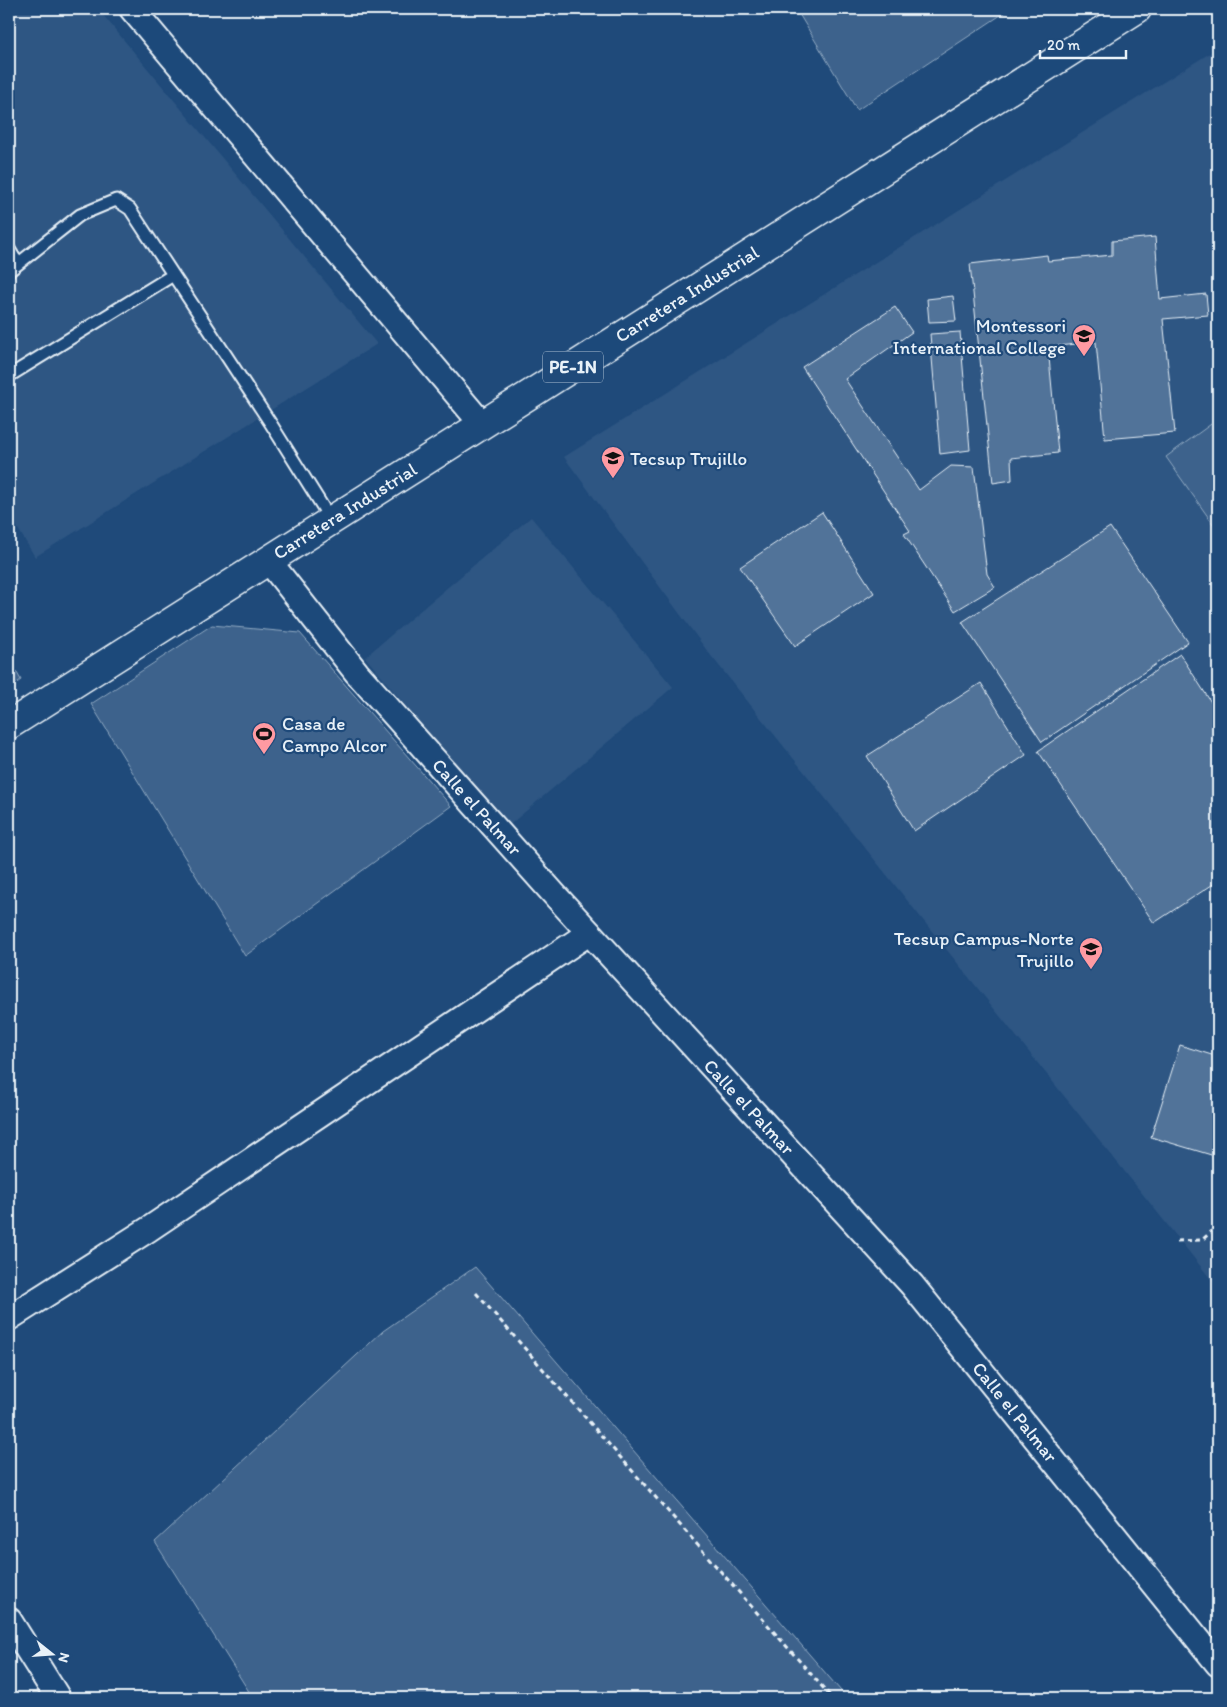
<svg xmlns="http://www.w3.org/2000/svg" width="1227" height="1707" viewBox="0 0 1227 1707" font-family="Itim,sans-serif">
<rect width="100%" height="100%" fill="#1f4a7a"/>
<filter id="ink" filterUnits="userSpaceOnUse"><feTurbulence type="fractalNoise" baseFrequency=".02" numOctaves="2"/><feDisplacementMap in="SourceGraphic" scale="10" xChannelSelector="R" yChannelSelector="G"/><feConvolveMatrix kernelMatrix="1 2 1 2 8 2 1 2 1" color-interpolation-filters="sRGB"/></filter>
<g filter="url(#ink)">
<!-- built -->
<path fill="#2e5683" d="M9 9H98L377 344 35 557 9 514Z
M1218 48V1288L708 652 564 457Z
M531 517 673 687 507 827 365 657Z"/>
<!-- green -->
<path fill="#3c628c" stroke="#92aac2" d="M796 9H1010L857 110Z
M1218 419V531L1166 457Z
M212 625 300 633 451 806 245 956 91 704Z
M9 659 21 680 9 688Z
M475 1267 847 1698H253L155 1542 383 1331Z"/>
<!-- building -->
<path fill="#517399" stroke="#e8f1f8" d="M1155 237 1160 299 1206 294 1208 315 1163 319 1175 433 1105 439 1096 342 1048 347 1058 453 1011 458 1012 480 993 483 970 264 1047 255 1048 261 1112 255V241Z
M953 296 956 321 929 322 927 299Z
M895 307 912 332 845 379 919 490 951 466 974 467 987 574 995 587 955 611 904 534 910 531 802 367Z
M960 332 970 450 940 454 930 334Z
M822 512 874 593 795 646 740 567Z
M1110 527 1188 642 1042 742 962 622Z
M1180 654 1218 713V881L1154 923 1038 751Z
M981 683 1026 755 914 831 867 756Z
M1180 1045 1218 1057V1157L1151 1137Z"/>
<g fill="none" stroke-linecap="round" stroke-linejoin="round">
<!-- service casing -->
<g stroke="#e8f1f8" stroke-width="15">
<path id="service" d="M9 249 18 264
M9 271 80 215 116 200 130 209 271 424 331 520
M9 376 173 275"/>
</g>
<!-- minor casing -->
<g stroke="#e8f1f8" stroke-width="28">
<path id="minor" d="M132 9 482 424
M268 560 357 673 553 893 912 1285 1218 1664
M9 1318 149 1229 589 933
M9 1620 58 1698"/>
</g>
<!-- trunk casing -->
<g stroke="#e8f1f8" stroke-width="31">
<path id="trunk" d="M9 725 1137 9"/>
</g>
<!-- path -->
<path stroke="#e8f1f8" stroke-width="3" stroke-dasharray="5 4" stroke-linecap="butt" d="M1177 1241 1202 1240 1214 1229 1218 1230
M476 1293 832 1698"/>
<!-- service -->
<use href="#service" stroke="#1f4a7a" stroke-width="11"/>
<!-- minor -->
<use href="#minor" stroke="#1f4a7a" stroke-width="24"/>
<!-- trunk -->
<use href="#trunk" stroke="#1f4a7a" stroke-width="28"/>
</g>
</g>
<!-- icons -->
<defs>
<g id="school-pin" transform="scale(1.25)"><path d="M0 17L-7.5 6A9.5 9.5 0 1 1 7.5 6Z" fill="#ff9aa2" stroke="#1f4a7a"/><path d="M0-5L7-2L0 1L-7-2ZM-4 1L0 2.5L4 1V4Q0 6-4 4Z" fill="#111"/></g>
<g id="stadium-pin" transform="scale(1.25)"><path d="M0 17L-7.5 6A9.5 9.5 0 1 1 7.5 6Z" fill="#ff9aa2" stroke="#1f4a7a"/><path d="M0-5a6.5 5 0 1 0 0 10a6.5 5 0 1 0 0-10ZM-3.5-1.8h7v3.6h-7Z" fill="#111"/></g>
<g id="university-pin" transform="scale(1.25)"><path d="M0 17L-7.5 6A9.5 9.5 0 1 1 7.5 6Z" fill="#ff9aa2" stroke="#1f4a7a"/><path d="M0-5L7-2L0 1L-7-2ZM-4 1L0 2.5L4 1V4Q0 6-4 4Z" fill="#111"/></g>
</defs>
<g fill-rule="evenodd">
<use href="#school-pin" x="1084" y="336"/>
<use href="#school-pin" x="613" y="458"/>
<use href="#stadium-pin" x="264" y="734"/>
<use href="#university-pin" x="1091" y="949"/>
</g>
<g text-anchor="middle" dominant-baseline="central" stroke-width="4.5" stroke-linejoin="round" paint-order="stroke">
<!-- shield labels -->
<rect fill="#1f4a7a" stroke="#acbfd2" stroke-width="1" x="543" y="351.5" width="60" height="31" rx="4"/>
<g font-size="18" font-weight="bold" fill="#e8f1f8">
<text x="573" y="367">PE-1N</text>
</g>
<!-- street labels -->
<g font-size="19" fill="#e8f1f8" stroke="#1f4a7a">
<text transform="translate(687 294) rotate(-32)">Carretera Industrial</text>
<text transform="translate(345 511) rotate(-32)">Carretera Industrial</text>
<text transform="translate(477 807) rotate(48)">Calle el Palmar</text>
<text transform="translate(749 1107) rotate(47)">Calle el Palmar</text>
<text transform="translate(1015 1412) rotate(51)">Calle el Palmar</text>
</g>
<!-- poi labels -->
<g font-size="19" fill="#e8f1f8" stroke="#1f4a7a" text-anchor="end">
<text x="1066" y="325">Montessori<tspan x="1066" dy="22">International College</tspan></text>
<text x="630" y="458" text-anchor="start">Tecsup Trujillo</text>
<text x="282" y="723" text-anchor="start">Casa de<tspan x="282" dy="22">Campo Alcor</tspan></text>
<text x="1074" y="938">Tecsup Campus-Norte<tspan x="1074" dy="22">Trujillo</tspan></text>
</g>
</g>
<!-- margin -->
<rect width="1227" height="1707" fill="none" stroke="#1f4a7a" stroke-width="30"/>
<rect x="15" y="15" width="1197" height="1677" fill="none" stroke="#e8f1f8" stroke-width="2" filter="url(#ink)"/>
<!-- north arrow -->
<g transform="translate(52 1654) rotate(107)" stroke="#1f4a7a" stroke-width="4" paint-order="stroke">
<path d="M0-4L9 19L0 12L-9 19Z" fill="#e8f1f8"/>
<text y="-8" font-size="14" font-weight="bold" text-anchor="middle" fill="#e8f1f8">N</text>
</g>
<!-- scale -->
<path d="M1040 50v8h86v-8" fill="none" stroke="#e8f1f8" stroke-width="2.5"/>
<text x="1047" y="50" font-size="15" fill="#e8f1f8" stroke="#1f4a7a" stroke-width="4" paint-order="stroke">20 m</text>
</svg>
